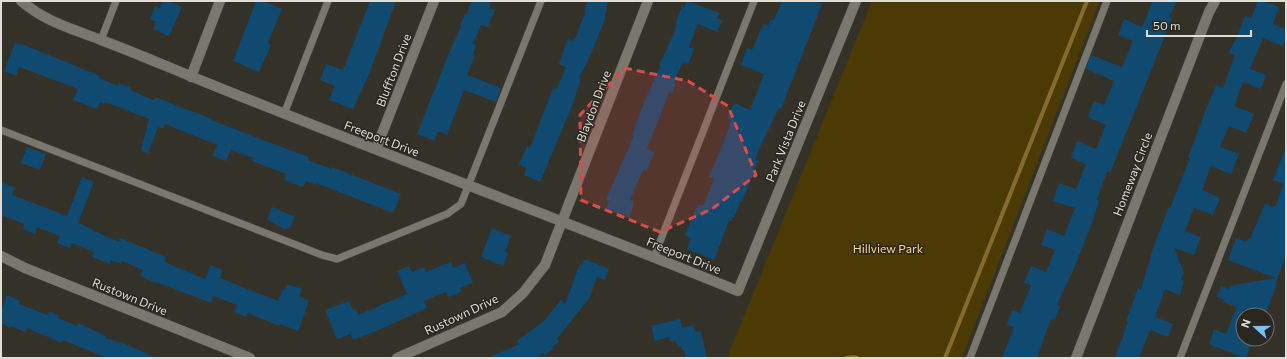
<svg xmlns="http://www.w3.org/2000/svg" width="1287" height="359" viewBox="0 0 1287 359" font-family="Commissioner,sans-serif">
<rect width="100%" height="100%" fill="#343129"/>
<!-- green -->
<path fill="#4c3a05" d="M872 1H1100L962 358H727Z"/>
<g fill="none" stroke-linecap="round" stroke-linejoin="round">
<!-- stream -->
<path stroke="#856c2d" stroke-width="4" d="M846 358 854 357 857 358
M945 358 1087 1"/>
</g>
<!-- building -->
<path fill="#104a71" d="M163 1H167L182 7 169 36 153 29 156 22 150 19 155 6 160 8Z
M256 1H262L282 9 268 43 271 45 259 72 233 61Z
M370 1H396L370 72 353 109 329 100 335 86 320 80 326 64 343 70Z
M472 1H485L491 3 489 8 495 10 488 27 481 25 473 44 476 45 473 54 475 55 467 75 501 88 496 102 464 90 447 135 438 131 434 141 417 134 451 48 461 27 460 26 465 14 466 15Z
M588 1H608L604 22 591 54 579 78 581 79 573 104 540 182 524 175 526 168 519 165 527 146 530 148 553 88 557 89 566 67 559 64 568 39 574 41 586 11 584 10Z
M687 1 720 13 717 18 722 20 717 32 698 24 689 47 694 49 688 64 683 62 674 82 676 83 672 94 669 93 647 149 654 152 647 171 643 170 630 200 634 202 630 217 606 208 609 201 606 200 634 135 632 134 645 100 661 65H659L676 29H675L677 22 676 21 682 6 684 8Z
M782 1H815L822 4 781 109 779 108 759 149 755 160 758 161 742 202H740L734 218 732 217 731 221H729L714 260 687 249 691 238 685 235 698 204 703 206 714 179 709 177 730 126H729L731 120 727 118 734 103 750 110 764 74 741 65 747 48 752 50 763 24 768 26 771 19 774 20Z
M1153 1H1177L1169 17 1172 18 1110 173 1107 171 1097 200 1099 201 1092 223 1073 271 1057 305 1060 306 1055 320 1051 319 1037 358H1002L1014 327 1007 325 1012 310 1020 313 1031 285 1024 283 1031 266 1046 272 1055 250 1041 245 1047 229 1064 236 1075 208 1053 201 1059 183 1076 189 1086 164 1071 158 1077 141 1096 149 1106 125 1088 117 1094 101 1104 105 1114 81 1086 69 1091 55 1122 67 1133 41 1118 35 1124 19 1142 27Z
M1258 1H1262L1279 7 1273 24 1286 29V37L1283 46 1263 38 1250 69 1266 75 1261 89 1243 82 1234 106 1254 114 1246 133 1229 126 1220 147 1239 154 1231 174 1211 166 1202 190 1220 198 1213 215 1194 208 1185 231 1201 237 1194 255 1174 248 1184 272 1181 280 1184 281 1180 295 1165 289 1155 317 1173 324 1168 337 1150 330 1139 358H1115L1128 322 1126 321 1138 288 1141 290 1154 245 1169 207 1170 208 1190 158 1188 157 1207 107 1216 85 1223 88 1235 55 1229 53 1234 42H1235L1245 16 1251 18Z
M15 43 21 45 22 44 100 76 99 78 118 86 119 83 131 88 130 90 153 100 155 97 212 119 211 120 295 152 309 157 308 160 331 169 332 167 401 194 393 213 316 183V185L306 181 303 187 284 180 286 174 252 161 253 158 231 150 226 161 213 156 217 145 165 124 163 129 158 127 148 153 141 151 149 119 105 102 104 104 100 102 97 109 73 100 78 89 19 67 16 76 4 71Z
M27 147 46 154 40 170 21 163Z
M1285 150 1286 256 1276 283 1277 284 1265 315H1256L1243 310V339H1254L1246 358H1244L1209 344 1214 329 1226 334 1237 307 1223 302 1224 300 1217 297 1221 286 1229 289 1233 285 1276 278 1228 260 1236 238 1247 242 1248 239H1250L1265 204 1275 207 1284 184 1273 180Z
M82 177 94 182 78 223 92 229V230L119 242 120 238 166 257 164 262 205 279 211 265 223 270 220 278 278 301 283 289H285L287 284 302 289 299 296 308 300V304L298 331 280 324 279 326 248 313 246 317 234 312 237 305 213 296 211 303 156 282 155 283 140 276 143 270 122 261 121 264 111 260 110 264 92 257 94 252 72 243 70 248 57 243 60 236 37 227 35 234 23 229 24 224 4 216 1 221V182L15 188 12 195 67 216Z
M272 207 295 217 290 228 289 227 287 230 267 220Z
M492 228 511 236 505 252 508 253 503 266 481 257Z
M585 259 609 269 605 280 597 277 590 297 557 339 559 342 552 347 553 349 545 355 543 353 537 358H487L520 344 517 341 544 321 561 300 565 304 580 264 582 265Z
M451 262 453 268 465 263 473 283 460 288 462 292 448 297 446 292 424 301 427 308 381 329 353 340 350 334 337 339 325 310 349 301 353 310 356 309 358 315 407 294 397 271 409 266 412 272 424 267 426 272Z
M7 295 20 301 19 304 42 313 48 315 49 312 59 315 58 318 77 326 78 323 106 336 105 338 123 343 156 358H106L63 340 62 343 27 328 25 332 11 326 10 328 1 323V311Z
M680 319 682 328 693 325 695 332 701 331 707 358H686L684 350 682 351 681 346 678 347 676 341 670 342 669 337 655 341 651 326Z"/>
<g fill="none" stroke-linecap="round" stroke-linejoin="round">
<!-- lane casing -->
<g stroke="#4f4c45" stroke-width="8">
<path id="lane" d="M101 40 116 1
M284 114 328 1
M1 130 322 255 337 259 447 214 461 204 541 1
M654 257 754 1
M970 358 1107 1
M1180 358 1286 84"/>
</g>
<!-- street casing -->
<g stroke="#4f4c45" stroke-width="11">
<path id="street" d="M21 1C46 22 70 28 101 40 136 53 170 68 205 82 382 154 561 219 738 291L856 1
M191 77 220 1
M376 149 434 1
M1 256 25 268 250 358
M397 358 502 312 523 293 545 265 648 1
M1076 358 1209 12 1215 1"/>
</g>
<!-- lane -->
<use href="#lane" stroke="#7a776e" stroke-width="7"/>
<!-- street -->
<use href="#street" stroke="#7a776e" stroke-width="10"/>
</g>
<!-- marked area -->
<path fill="#d84c4b" fill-opacity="0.2" stroke="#d84c4b" stroke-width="3" stroke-dasharray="8 5" stroke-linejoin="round" d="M624 68 688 81 728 106 756 175 712 209 660 232 581 200 580 115Z"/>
<g text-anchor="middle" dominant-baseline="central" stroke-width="3" stroke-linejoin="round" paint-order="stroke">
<!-- street labels -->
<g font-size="12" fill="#dfddd8" stroke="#2a2720">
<text transform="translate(393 70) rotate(-69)">Bluffton Drive</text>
<text transform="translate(593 106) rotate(-69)">Blaydon Drive</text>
<text transform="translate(382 138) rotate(21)">Freeport Drive</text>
<text transform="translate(785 141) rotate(-68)">Park Vista Drive</text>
<text transform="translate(1132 174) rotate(-69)">Homeway Circle</text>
<text transform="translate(684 255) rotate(22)">Freeport Drive</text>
<text transform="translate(130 296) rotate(22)">Rustown Drive</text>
<text transform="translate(461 314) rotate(-25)">Rustown Drive</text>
</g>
<!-- park labels -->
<g font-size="12" fill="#fdd87e" stroke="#2a2720">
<text x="888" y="248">Hillview Park</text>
</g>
</g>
<!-- border -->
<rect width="1287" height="359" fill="none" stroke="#dfddd8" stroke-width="4"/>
<!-- north arrow -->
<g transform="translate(1255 327) rotate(291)"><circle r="19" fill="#2a2720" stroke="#72706a"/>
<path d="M0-3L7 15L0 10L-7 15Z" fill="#79bff8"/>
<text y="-6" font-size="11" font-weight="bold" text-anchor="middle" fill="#dfddd8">N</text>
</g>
<!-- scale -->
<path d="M1147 30v6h104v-6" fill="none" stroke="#dfddd8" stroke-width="2"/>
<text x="1153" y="30" font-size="12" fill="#dfddd8" stroke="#2a2720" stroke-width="3" paint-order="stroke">50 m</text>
</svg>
